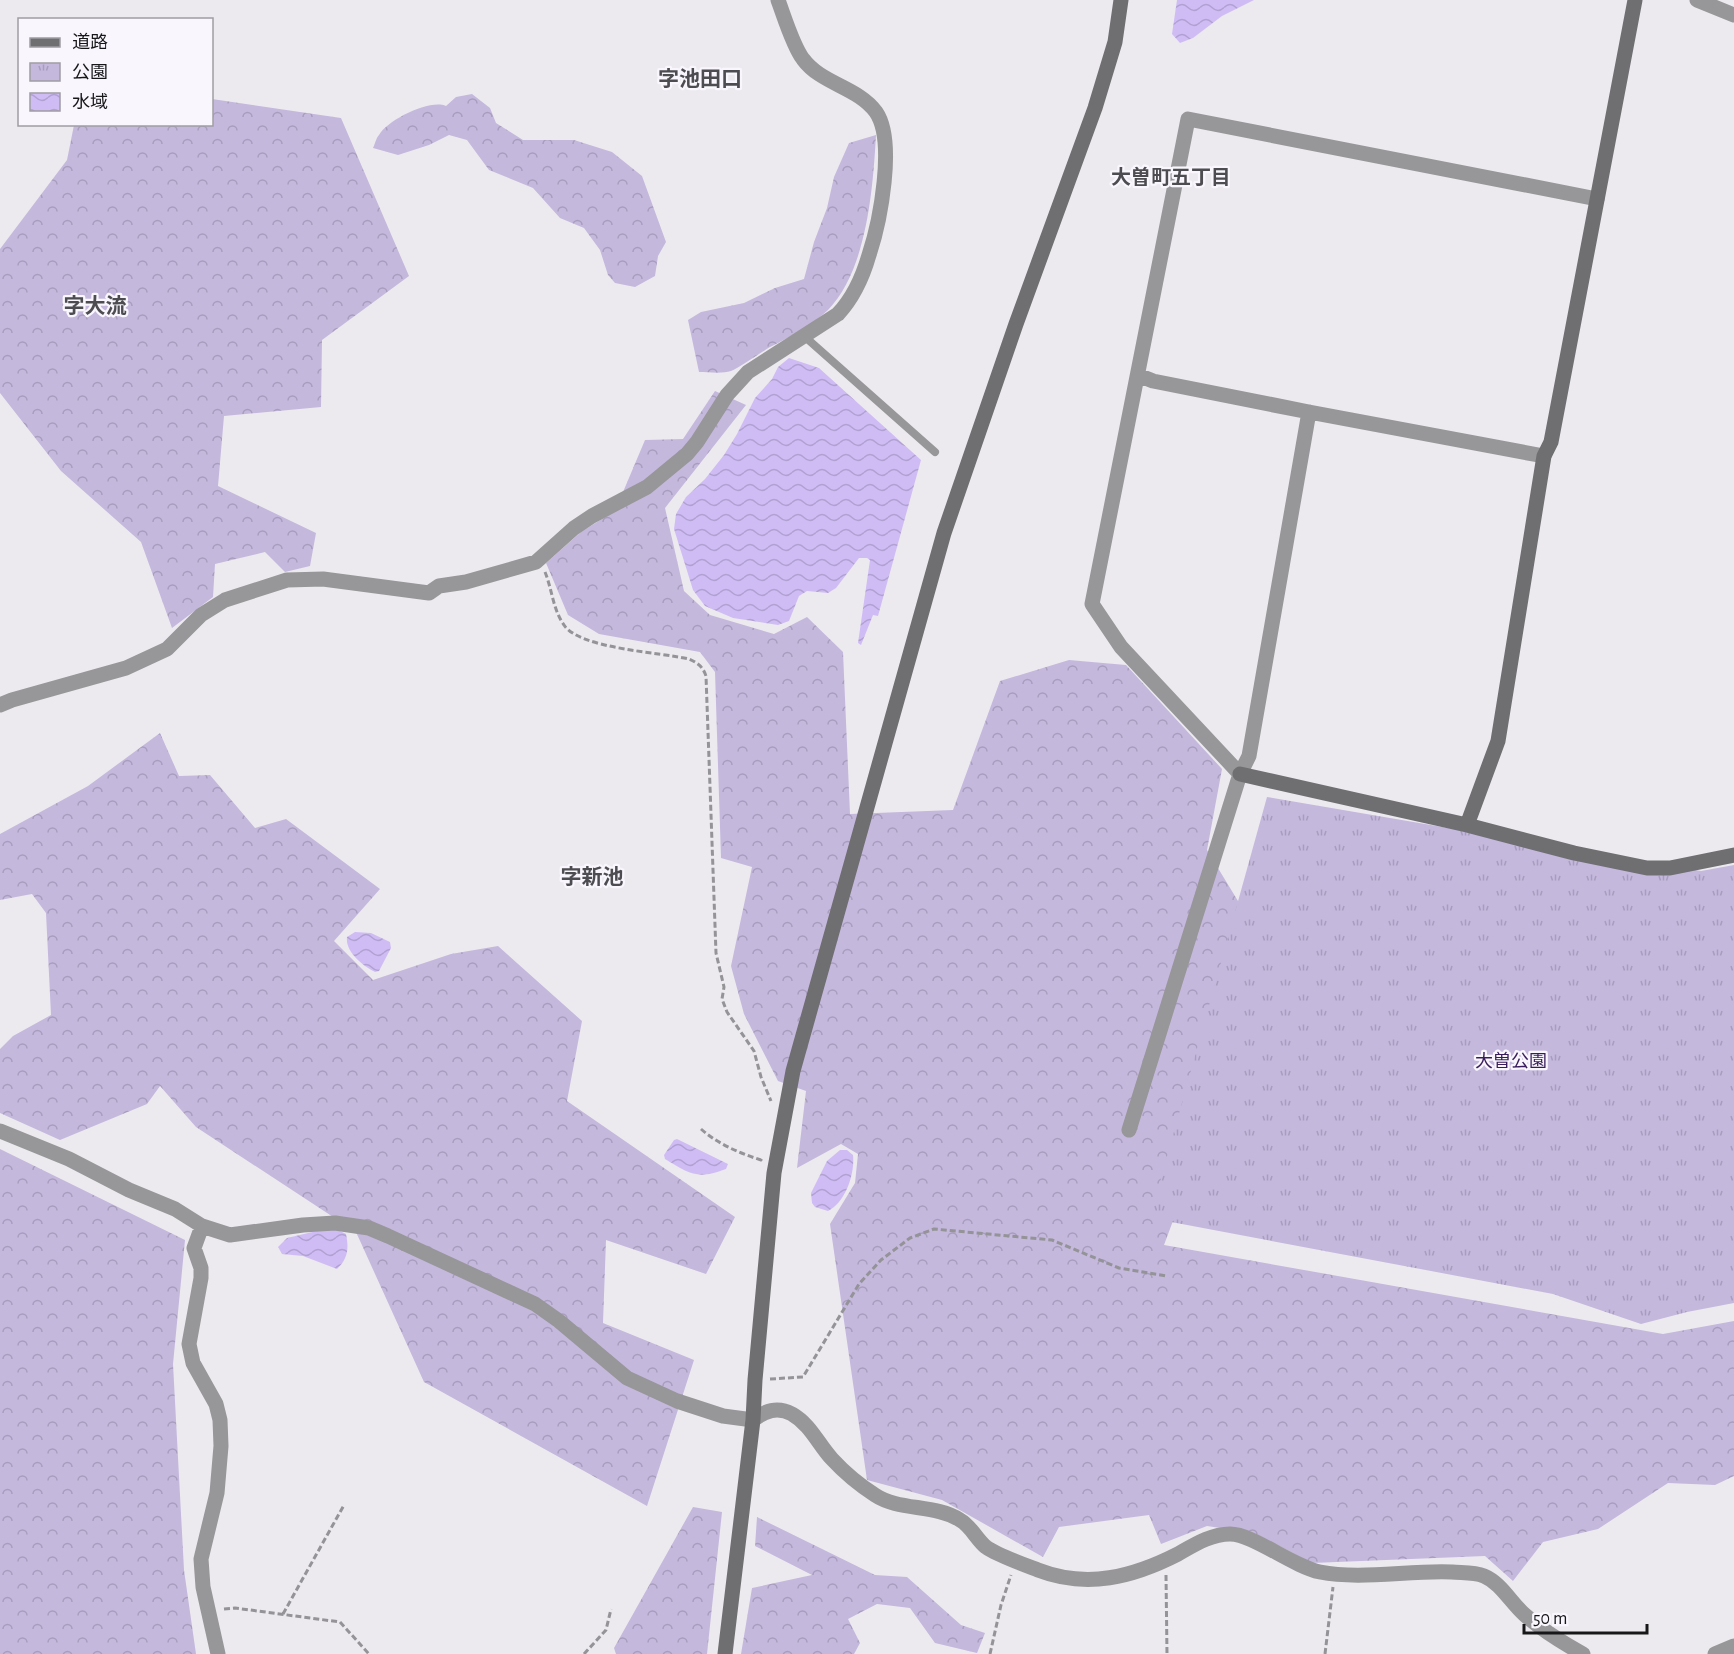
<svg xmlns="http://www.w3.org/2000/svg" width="1734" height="1654" viewBox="0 0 1734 1654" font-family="'Alegreya Sans','Noto Sans JP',sans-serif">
<defs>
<pattern id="forest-crowns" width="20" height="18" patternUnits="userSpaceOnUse" patternTransform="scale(1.5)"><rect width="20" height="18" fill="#c4b8dd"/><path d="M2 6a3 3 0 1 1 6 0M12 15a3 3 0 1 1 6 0" fill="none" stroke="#a89dbd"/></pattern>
<pattern id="park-tufts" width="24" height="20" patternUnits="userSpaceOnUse" patternTransform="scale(1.5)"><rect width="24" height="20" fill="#c4b8dd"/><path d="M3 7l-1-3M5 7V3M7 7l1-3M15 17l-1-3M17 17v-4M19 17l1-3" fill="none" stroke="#a89dbd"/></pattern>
<pattern id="water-waves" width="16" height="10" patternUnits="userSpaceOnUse" patternTransform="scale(1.5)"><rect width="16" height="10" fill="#cfbcf5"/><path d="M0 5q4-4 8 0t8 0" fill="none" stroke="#b1a1d1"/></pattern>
</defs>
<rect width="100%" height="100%" fill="#eceaef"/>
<!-- forest -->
<path fill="url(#forest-crowns)" d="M472 94 490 108 496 123 523 140H574L612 152 642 176 666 242 658 256 655 276 635 287 615 283 608 275 600 250 584 228 560 218 533 188 489 170 467 140 449 135 429 145 398 155 373 148C375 144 376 138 379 135 388 120 429 99 446 106L456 97Z
M212 99 341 118 409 276 322 340 321 407 224 416 218 486 316 533 310 566 285 572 265 552 215 564 213 597 172 628 141 542 61 471 0 393V249L67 160 74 125 212 124Z
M876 135C873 188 867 270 828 310 812 325 790 337 770 347 760 353 739 368 731 371 722 374 708 372 699 372L688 320 701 312 744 303 775 288 804 279 814 242 827 208 834 177 849 143Z
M715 391 746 405 665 508 684 591 710 615 774 634 807 617 843 652 850 814 953 810 1000 681 1069 660 1126 665 1222 769 1207 850 1258 934 1199 1151 1164 1245 1663 1334 1734 1321V1476L1715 1485 1668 1483 1598 1529 1543 1542 1513 1581 1485 1556 1312 1563 1254 1533 1207 1526 1161 1544 1149 1515 1059 1527 1043 1557 942 1500 867 1480 830 1224 855 1183 858 1154 841 1144 797 1168 806 1091 778 1081 744 1014 731 966 752 867 721 858 715 672 700 652 599 634 568 615 546 563 581 532 615 511 645 440 683 439Z
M160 733 179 776 210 775 255 828 286 819 380 889 334 941 373 980 451 954 498 946 582 1021 567 1101 735 1217 706 1274 606 1240 603 1323 694 1360 647 1506 424 1382 356 1232 196 1127 160 1086 147 1104 60 1140 0 1113V1049L13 1036 51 1015 46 913 32 894 0 900V834L88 786Z
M0 1149 185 1240 173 1364 184 1570 196 1654H0Z
M693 1507 722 1512 707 1654H616L614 1648Z
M757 1517 875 1575 907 1577 961 1625 985 1633 977 1653 935 1643 910 1608 877 1604 848 1619 860 1643 854 1654H741L752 1588 812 1575 755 1546Z"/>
<!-- park -->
<path fill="url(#park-tufts)" d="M1267 797 1701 871 1734 865V1303L1687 1312 1641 1324 1553 1294 1150 1218Z"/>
<!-- water -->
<path fill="url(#water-waves)" d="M1177 0H1254L1222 16 1193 38 1180 43 1172 34Z
M789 358 819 368 921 460 878 616 873 615 861 645 858 643 870 560 867 558H859L836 588 828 593 807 591 799 596 789 621 778 625 733 618 705 606 693 590 674 529 676 514 686 497 705 479 724 455 737 434 755 398 772 379 778 367Z
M355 932 371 933 390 942 391 948 379 971 375 972C363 966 345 952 347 937Z
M677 1139 728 1164 726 1169C697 1180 690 1174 665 1159L664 1155 674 1140Z
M840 1150H847L853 1155C855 1173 846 1202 828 1211L815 1207 812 1203 811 1193 827 1161Z
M321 1230H338L346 1234C349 1248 348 1259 337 1269L303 1256 282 1254 278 1247 287 1238Z"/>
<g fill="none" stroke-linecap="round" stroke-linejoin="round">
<!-- path -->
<path stroke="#949397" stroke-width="3" stroke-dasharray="6 3" stroke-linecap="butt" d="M545 572C552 589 553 610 564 625 580 649 659 652 689 659 698 663 703 667 706 676L716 953 724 987 722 999 727 1012 754 1051 761 1077 771 1101
M701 1129C718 1144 739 1153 761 1160V1158
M770 1379 803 1377 859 1284 881 1260 910 1238 934 1229 1052 1240 1119 1268 1167 1276
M1166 1575 1167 1654
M224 1609 235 1608 340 1622 369 1654
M283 1614 344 1505
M584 1654 606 1630 611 1609
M990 1654 1001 1605 1011 1575
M1325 1654 1333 1587"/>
<!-- lane -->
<path stroke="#979698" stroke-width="8" d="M804 336 935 452"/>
<!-- street -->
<path stroke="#979698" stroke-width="15" d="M1697 0 1734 15
M1138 375 1153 381 1309 412 1544 456
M0 705 12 700 126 668 167 649 201 615 225 600 287 580 323 579 429 593 439 586 466 582 536 562 574 528 592 516 647 487 687 454 697 442 727 395 748 372 838 314C853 298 863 276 869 255 880 222 896 141 876 112 858 87 821 84 803 59 793 46 784 16 778 0
M1240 774 1121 647 1092 604 1188 119 1597 199
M1129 1130 1240 774 1249 756 1309 412
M0 1131 69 1159 129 1190 175 1209 202 1226 230 1235 303 1225 335 1223 369 1228 388 1236 535 1304 559 1321 627 1378 677 1401 723 1416 753 1420C765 1411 777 1406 792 1414 811 1425 818 1444 832 1459 844 1472 861 1486 875 1495 899 1511 935 1504 960 1520 971 1526 977 1540 986 1547 997 1555 1025 1565 1038 1570 1087 1589 1133 1577 1178 1554 1194 1545 1211 1534 1230 1534 1253 1534 1292 1566 1320 1572 1360 1580 1410 1570 1452 1572 1462 1573 1474 1572 1484 1576 1501 1583 1511 1603 1525 1615 1542 1630 1563 1643 1583 1654
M202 1226 194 1248 201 1268V1278L189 1344 193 1363 216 1404 220 1420 221 1446 217 1493 201 1559 203 1587 218 1654
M1715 1654 1734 1646"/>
<!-- secondary -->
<path stroke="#6f6e71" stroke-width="15" d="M1240 774 1467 825 1574 853 1647 868H1670L1734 855
M1467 825 1498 741 1544 456 1551 442 1635 0
M725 1654 753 1420 755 1380 774 1173 793 1071 944 533 1016 324 1095 108 1115 42 1121 0"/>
</g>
<g text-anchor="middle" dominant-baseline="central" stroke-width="4.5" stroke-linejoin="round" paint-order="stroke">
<!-- park labels -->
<g font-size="18" fill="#381c5c" stroke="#f9f7fd">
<text x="1511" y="1062">大曽公園</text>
</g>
<!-- neighbourhood labels -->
<g font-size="20" font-weight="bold" fill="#4d4c50" stroke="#f9f7fd">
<text x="1171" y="178">大曽町五丁目</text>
</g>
<!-- quarter labels -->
<g font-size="21" font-weight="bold" fill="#4d4c50" stroke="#f9f7fd">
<text x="700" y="79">字池田口</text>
<text x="95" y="306">字大流</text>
<text x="592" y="877">字新池</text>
</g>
</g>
<!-- legend -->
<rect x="18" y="18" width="195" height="108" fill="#f9f7fd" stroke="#9f9da2" stroke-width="1.5"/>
<rect x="30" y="38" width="30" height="9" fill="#6f6e71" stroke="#9f9da2" stroke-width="1.5"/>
<text x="72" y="48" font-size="18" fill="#171719">道路</text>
<rect x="30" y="63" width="30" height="18" fill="url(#park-tufts)" stroke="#9f9da2" stroke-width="1.5"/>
<text x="72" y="78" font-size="18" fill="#171719">公園</text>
<rect x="30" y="93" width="30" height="18" fill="url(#water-waves)" stroke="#9f9da2" stroke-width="1.5"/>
<text x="72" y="108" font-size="18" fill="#171719">水域</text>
<!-- scale -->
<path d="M1524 1624v9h123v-9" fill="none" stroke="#171719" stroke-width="3"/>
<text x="1533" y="1624" font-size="18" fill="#171719" stroke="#f9f7fd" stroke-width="4.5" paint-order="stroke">50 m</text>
</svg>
